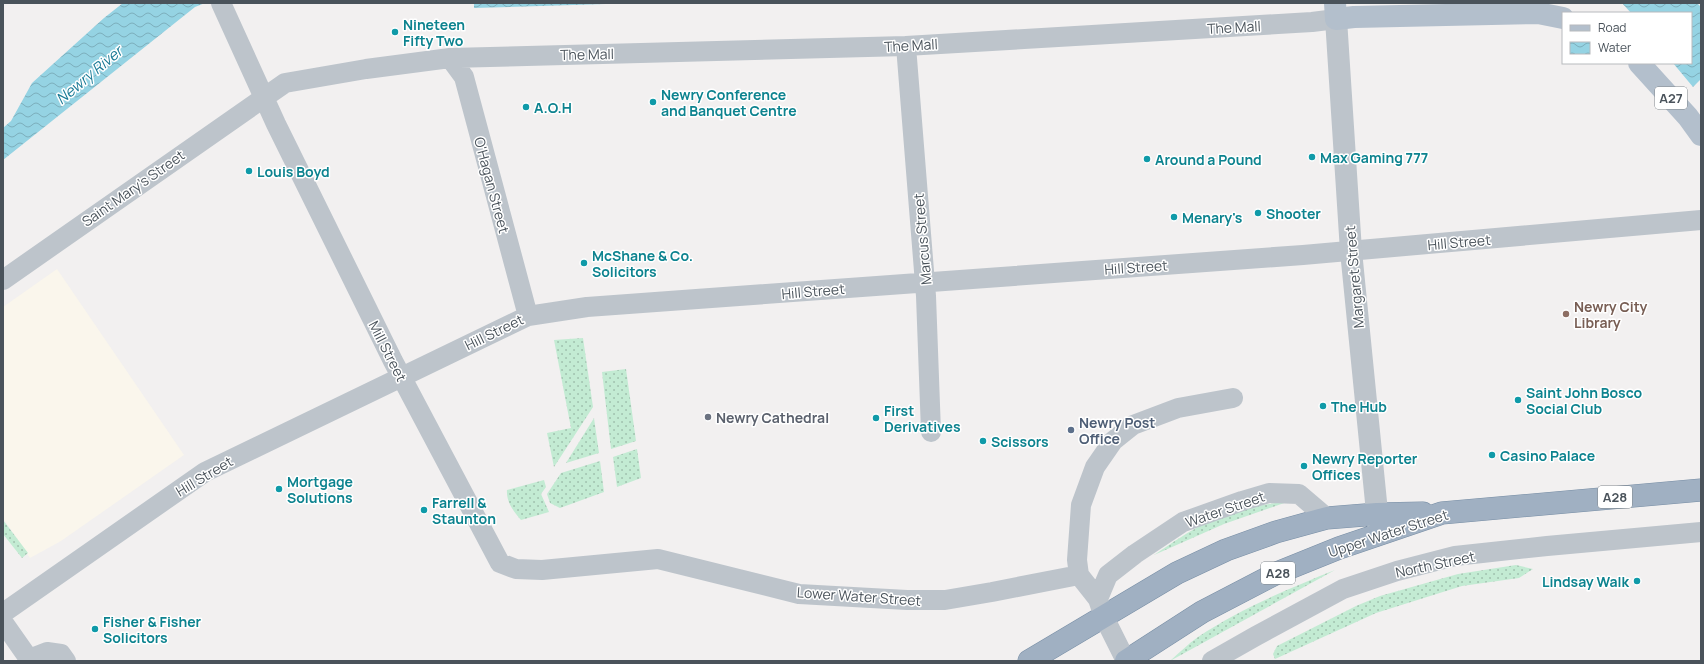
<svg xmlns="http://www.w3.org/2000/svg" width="1704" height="664" viewBox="0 0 1704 664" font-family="Manrope,sans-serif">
<defs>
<pattern id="grass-dots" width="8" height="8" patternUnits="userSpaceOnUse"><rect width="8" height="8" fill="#c3ebd3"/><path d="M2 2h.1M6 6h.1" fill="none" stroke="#a0c1ae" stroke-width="1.8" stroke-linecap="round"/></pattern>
<pattern id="water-waves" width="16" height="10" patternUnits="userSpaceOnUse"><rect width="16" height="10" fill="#95d3e3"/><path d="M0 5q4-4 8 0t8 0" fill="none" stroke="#7caebb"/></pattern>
</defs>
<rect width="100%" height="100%" fill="#f2f0f0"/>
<!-- commercial -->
<path fill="#faf6ec" d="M57 269 184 455 61 541 30 558 3 518V307Z"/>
<!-- grass -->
<path fill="url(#grass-dots)" d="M583 338 593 407 554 467 547 433 571 428 554 340Z
M626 369 636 441 611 449 602 372Z
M594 418 599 453 566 463Z
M637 449 641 478 617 487 613 457Z
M600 461 604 492 560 508 550 503 547 494 561 473Z
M544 480 546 487 541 494 549 512 521 520C514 512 506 502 507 490Z
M1287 502 1224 524 1154 555C1172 543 1190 530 1210 521 1232 512 1263 503 1287 502Z
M3 520 28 553 22 558 3 534Z
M1516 565 1533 569 1519 578 1462 586 1376 613 1275 659 1273 654 1277 646 1356 606 1380 596 1458 574Z
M1335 570 1170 661C1179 653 1188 644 1198 637 1240 609 1288 589 1335 570Z"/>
<!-- water -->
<path fill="url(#water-waves)" d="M123 3H205L195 7 3 160V128L11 121 32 83 104 18Z
M474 3H638L474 8Z
M1622 3H1697L1701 7V79L1693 87 1673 63H1691V13H1631Z"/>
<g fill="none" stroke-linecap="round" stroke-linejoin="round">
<!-- trunk casing -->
<g stroke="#788ea5" stroke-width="23">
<path id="trunk" d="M1029 661 1177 573 1226 550 1276 532 1327 518 1377 514 1423 513
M1126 661 1202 612 1277 573 1339 548 1442 513 1701 490"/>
</g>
<!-- minor -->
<path stroke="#bdc4cb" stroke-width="20" d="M221 3 276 124 393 361 500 563 516 569 542 570 658 559 799 594 907 600H945L992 592 1079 575
M906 46 926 296 931 432
M450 58 464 77 528 316
M3 280 285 83 366 69 450 58 906 46 1312 22 1336 19
M1079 575 1077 560 1081 505 1095 467 1113 441 1133 425 1178 408 1233 398
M1079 575 1098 599 1104 617 1126 661
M1098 599 1108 575 1135 554 1183 522 1242 501 1269 493 1299 494 1327 518
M3 613 205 472 528 316 587 307 1303 255 1701 220
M3 622 29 659 47 652 61 654 66 661
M1212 661 1256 636 1343 589 1397 571 1455 556 1547 546 1701 532"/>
<!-- tertiary -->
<path stroke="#bdc4cb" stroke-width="22" d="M1336 19 1351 251 1379 532"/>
<!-- primary -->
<path stroke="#b3bfcc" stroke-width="22" d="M1335 3 1336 19 1354 17 1538 13 1563 18
M1639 63 1688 117 1701 135"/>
<!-- trunk -->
<use href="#trunk" stroke="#a0b0c2" stroke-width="22"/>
</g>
<!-- markers -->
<g fill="#0f9aa8" stroke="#fff" stroke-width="1.5">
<circle cx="395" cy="32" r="4"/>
<circle cx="653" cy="102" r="4"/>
<circle cx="526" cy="107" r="4"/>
<circle cx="1312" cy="157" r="4"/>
<circle cx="1147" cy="159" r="4"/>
<circle cx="249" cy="171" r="4"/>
<circle cx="1258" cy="213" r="4"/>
<circle cx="1174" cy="217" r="4"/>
<circle cx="584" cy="263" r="4"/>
<circle cx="1518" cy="400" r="4"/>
<circle cx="1323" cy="406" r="4"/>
<circle cx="876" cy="418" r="4"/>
<circle cx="983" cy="441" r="4"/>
<circle cx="1492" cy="455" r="4"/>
<circle cx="1304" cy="466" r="4"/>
<circle cx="279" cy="489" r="4"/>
<circle cx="424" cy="510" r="4"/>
<circle cx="1637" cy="581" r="4"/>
<circle cx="95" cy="629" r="4"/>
</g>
<circle fill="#8d6e63" stroke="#fff" stroke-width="1.5" cx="1566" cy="314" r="4"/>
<circle fill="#6b7280" stroke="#fff" stroke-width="1.5" cx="708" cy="417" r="4"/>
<circle fill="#5c6f8a" stroke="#fff" stroke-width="1.5" cx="1071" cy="430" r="4"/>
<g text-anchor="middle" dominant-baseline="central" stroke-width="3" stroke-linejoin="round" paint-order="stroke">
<!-- shield labels -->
<g fill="#fff" stroke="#80878c" stroke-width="1">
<rect x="1655" y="87" width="32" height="22" rx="3"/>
<rect x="1598" y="486" width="34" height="22" rx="3"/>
<rect x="1261" y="562" width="34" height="22" rx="3"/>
</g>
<g font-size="13" font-weight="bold" fill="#4a535b">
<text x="1671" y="98">A27</text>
<text x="1615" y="497">A28</text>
<text x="1278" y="573">A28</text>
</g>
<!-- culture labels -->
<g font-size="14" font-weight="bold" fill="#0d838f" stroke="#fff" text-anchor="start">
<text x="403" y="24">Nineteen<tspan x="403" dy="16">Fifty Two</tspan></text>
<text x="661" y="94">Newry Conference<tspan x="661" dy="16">and Banquet Centre</tspan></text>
<text x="534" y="107">A.O.H</text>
<text x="1320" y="157">Max Gaming 777</text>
<text x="1155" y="159">Around a Pound</text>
<text x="257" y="171">Louis Boyd</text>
<text x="1266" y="213">Shooter</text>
<text x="1182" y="217">Menary's</text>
<text x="592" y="255">McShane &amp; Co.<tspan x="592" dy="16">Solicitors</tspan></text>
<text x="1526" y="392">Saint John Bosco<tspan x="1526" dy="16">Social Club</tspan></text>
<text x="1331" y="406">The Hub</text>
<text x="884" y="410">First<tspan x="884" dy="16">Derivatives</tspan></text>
<text x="991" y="441">Scissors</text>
<text x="1500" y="455">Casino Palace</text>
<text x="1312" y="458">Newry Reporter<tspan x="1312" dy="16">Offices</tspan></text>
<text x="287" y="481">Mortgage<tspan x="287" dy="16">Solutions</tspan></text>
<text x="432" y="502">Farrell &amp;<tspan x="432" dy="16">Staunton</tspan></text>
<text x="1629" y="581" text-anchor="end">Lindsay Walk</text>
<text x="103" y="621">Fisher &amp; Fisher<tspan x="103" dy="16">Solicitors</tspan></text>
</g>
<!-- street labels -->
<g font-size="14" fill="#4a535b" stroke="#fff">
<text transform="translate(1234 27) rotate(-3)">The Mall</text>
<text transform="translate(911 45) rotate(-3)">The Mall</text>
<text transform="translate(587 54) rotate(-1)">The Mall</text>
<text transform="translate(492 185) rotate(75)">O'Hagan Street</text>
<text transform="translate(133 188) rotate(-35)">Saint Mary's Street</text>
<text transform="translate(922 239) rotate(-95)">Marcus Street</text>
<text transform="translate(1459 242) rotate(-5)">Hill Street</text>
<text transform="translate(1136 267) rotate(-4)">Hill Street</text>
<text transform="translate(1354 277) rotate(-95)">Margaret Street</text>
<text transform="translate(813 291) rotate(-5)">Hill Street</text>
<text transform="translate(494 332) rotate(-26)">Hill Street</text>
<text transform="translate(388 351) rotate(63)">Mill Street</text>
<text transform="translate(204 476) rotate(-31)">Hill Street</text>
<text transform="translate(1225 509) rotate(-19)">Water Street</text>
<text transform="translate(1388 533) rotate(-18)">Upper Water Street</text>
<text transform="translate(1435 564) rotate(-12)">North Street</text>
<text transform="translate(859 596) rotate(4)">Lower Water Street</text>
</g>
<!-- education labels -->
<g font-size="14" font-weight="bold" fill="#785e54" stroke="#fff" text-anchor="start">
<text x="1574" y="306">Newry City<tspan x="1574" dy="16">Library</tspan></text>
</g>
<!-- worship labels -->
<g font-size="14" font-weight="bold" fill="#5b616d" stroke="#fff" text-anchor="start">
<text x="716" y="417">Newry Cathedral</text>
</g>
<!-- service labels -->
<g font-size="14" font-weight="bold" fill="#4e5e75" stroke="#fff" text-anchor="start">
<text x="1079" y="422">Newry Post<tspan x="1079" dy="16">Office</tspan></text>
</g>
<!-- water labels -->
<g font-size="15" font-style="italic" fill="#1b7b96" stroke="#fff">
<text transform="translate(89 75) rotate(-40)">Newry River</text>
</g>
</g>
<!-- border -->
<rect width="1704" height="664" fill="none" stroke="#4a535b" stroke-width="8"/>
<!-- legend -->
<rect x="1562" y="12" width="130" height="52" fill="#ffffff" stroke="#b7babd"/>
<rect x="1570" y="25" width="20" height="6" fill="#b3bfcc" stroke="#b7babd"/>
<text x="1598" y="32" font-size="12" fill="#4a535b">Road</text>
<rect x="1570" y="42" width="20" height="12" fill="url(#water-waves)" stroke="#b7babd"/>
<text x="1598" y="52" font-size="12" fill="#4a535b">Water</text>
</svg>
